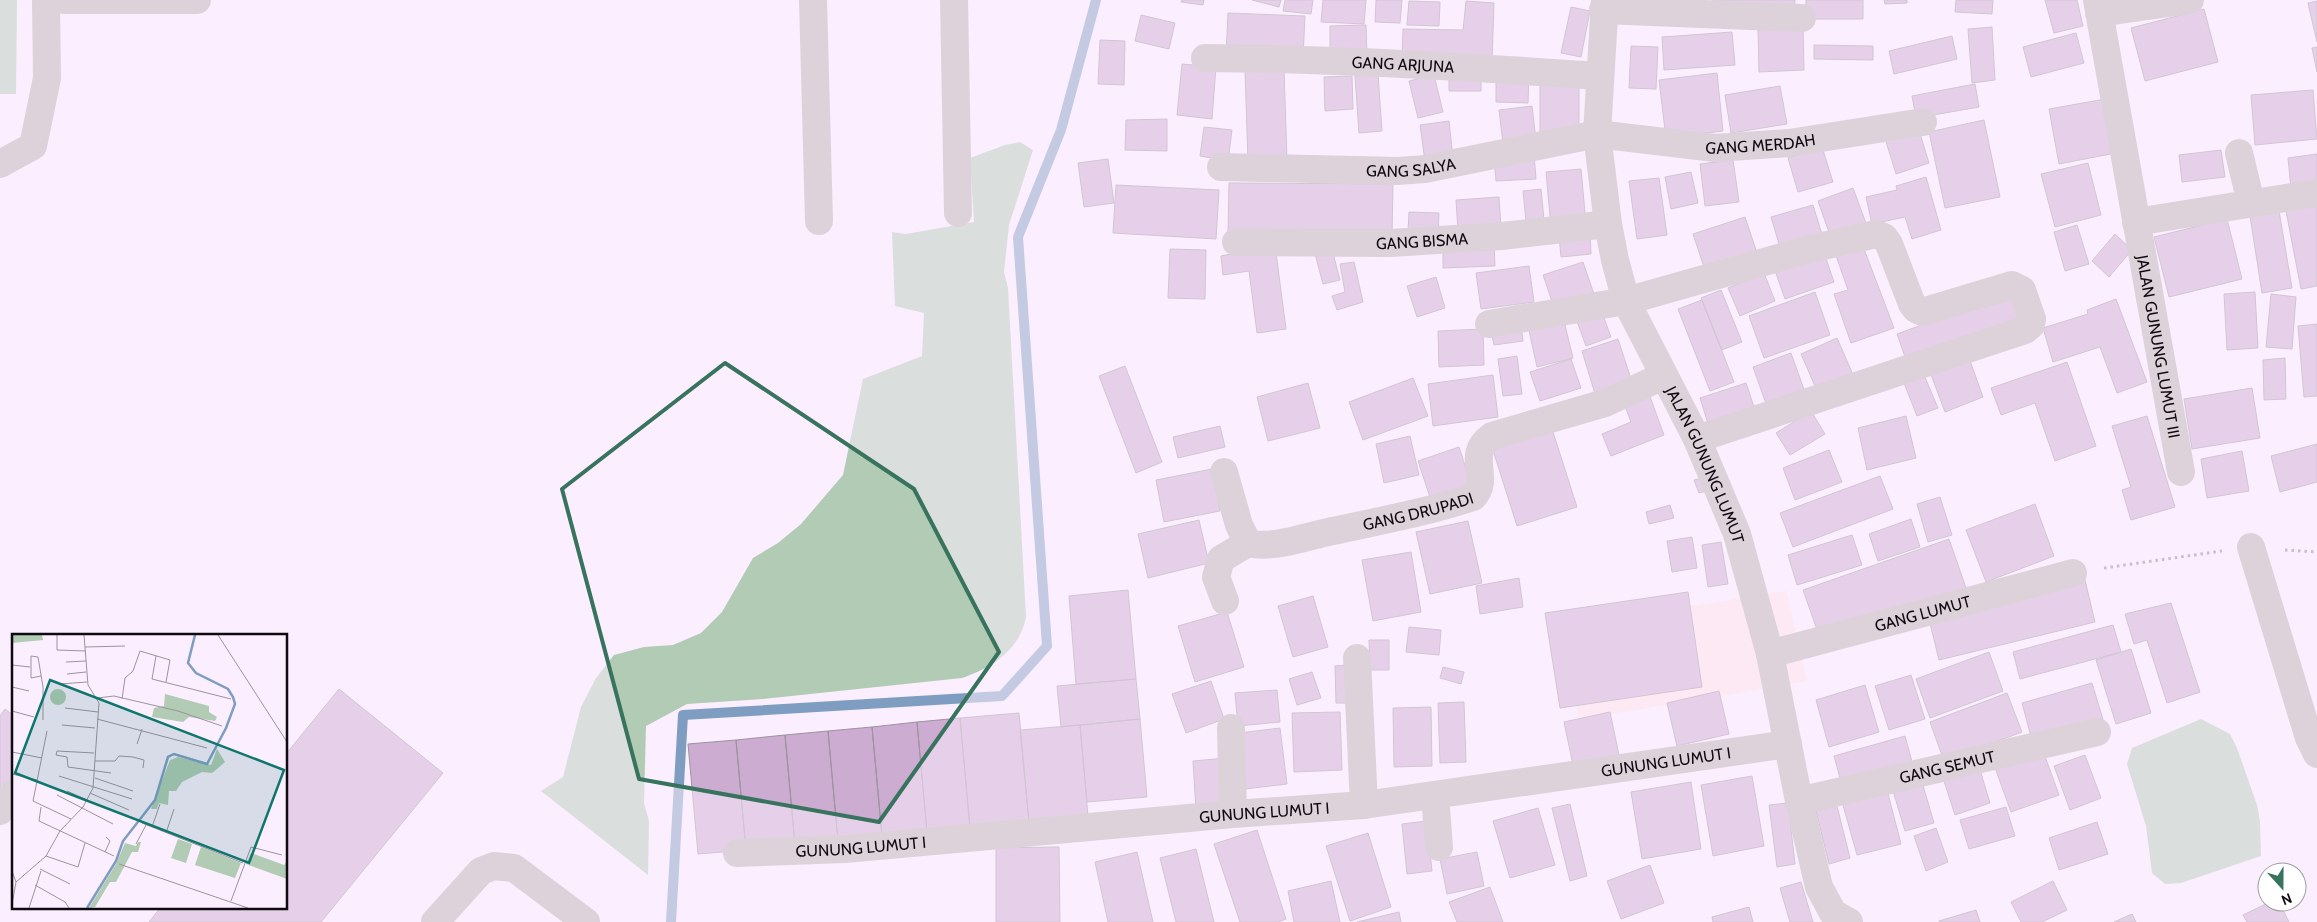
<svg xmlns="http://www.w3.org/2000/svg" width="2317" height="922" viewBox="0 0 2317 922" font-family="Cabin,sans-serif">
<rect width="100%" height="100%" fill="#fbeefe"/>
<!-- commercial -->
<path fill="#fce2e6" d="M1786 591 1807 681 1579 720 1561 626Z"/>
<!-- green -->
<path fill="#b1cbb4" d="M0 0H17L16 94H0Z
M1020 142 1033 150 1009 225 1004 272 1008 288 1026 617C1020 649 993 668 962 678L763 699 687 704 646 726 644 803 649 821 648 875 541 791 563 777 581 707 596 678 614 655 644 647 673 645 701 633 722 612 753 558 778 543 801 524 843 475 863 379 922 356 924 313 895 306 892 232 906 234 974 222 970 158 1005 145Z
M2201 719 2230 734 2237 748 2257 805 2260 821 2261 856 2181 883 2165 884 2152 873 2146 826 2127 764 2132 748Z"/>
<g fill="none" stroke-linecap="round" stroke-linejoin="round">
<!-- stream -->
<path stroke="#7e9dc1" stroke-width="10" d="M671 922 683 715 1002 696 1047 646 1018 237 1061 130 1096 0"/>
</g>
<!-- building -->
<path fill="#ccacd1" stroke="#9e92a0" d="M1182 0H1204L1203 5 1181 2Z
M1252 0H1281L1279 7Z
M1285 0H1313L1311 14 1283 11Z
M1323 0H1366L1364 24 1321 22Z
M1376 0H1402L1400 23 1375 22Z
M1712 0H1795L1794 13 1712 10Z
M1806 0H1863V19H1806Z
M1884 0H1907V3L1885 4Z
M1956 0H1993L1992 14 1955 12Z
M2045 0H2077L2083 26 2054 33Z
M1409 1 1440 2 1439 26 1407 25Z
M1466 1 1494 3 1492 62 1402 60 1403 29 1463 30Z
M2317 1V42L2308 3Z
M1571 7 1590 11 1581 57 1561 53Z
M2204 9 2218 62 2145 81 2131 28Z
M1228 13 1305 16 1303 57 1226 54Z
M1141 15 1175 23 1169 49 1135 41Z
M1366 25 1367 57 1330 58V26Z
M1992 27 1995 80 1972 83 1968 29Z
M1803 28 1804 70 1759 72 1758 30Z
M1732 32 1735 65 1664 70 1662 37Z
M2076 33 2084 63 2031 77 2023 47Z
M1952 36 1957 59 1894 74 1889 51Z
M1100 40 1125 41 1124 85 1098 84Z
M1814 45 1873 46V60L1814 59Z
M1631 46 1658 47 1656 89 1629 88Z
M2317 47V72L2312 48Z
M1182 64 1216 67 1212 119 1177 115Z
M1284 69 1287 161 1248 163 1245 70Z
M1496 73 1529 74 1528 103 1496 102Z
M1717 73 1723 131 1666 138 1659 80Z
M1378 74 1382 131 1359 133 1355 76Z
M1434 75 1443 112 1418 118 1409 81Z
M1449 75 1481 76V91H1449Z
M1352 76 1353 109 1325 111 1324 77Z
M1540 76H1579V136L1540 137Z
M1975 84 1979 107 1916 118 1912 96Z
M1780 86 1787 124 1731 133 1725 95Z
M2313 90 2317 139 2255 145 2251 95Z
M2111 98 2121 152 2059 164 2049 109Z
M1532 106 1536 140 1503 144 1499 110Z
M1167 119V151L1125 150 1126 120Z
M1984 120 2000 197 1945 208 1929 132Z
M1449 121 1453 158 1425 161 1420 125Z
M1917 124 1929 163 1896 174 1884 135Z
M1204 127 1232 130 1228 161 1200 156Z
M1822 147 1833 182 1798 192 1788 158Z
M2221 150 2225 177 2182 182 2179 155Z
M1534 154 1536 179 1496 181 1494 156Z
M2317 154V185L2291 189 2288 158Z
M1108 159 1114 203 1084 207 1078 163Z
M1733 160 1739 202 1705 206 1700 164Z
M2088 163 2101 215 2055 227 2041 174Z
M1581 169 1586 224 1551 227 1546 172Z
M1691 172 1698 203 1671 209 1665 177Z
M1926 177 1941 230 1912 239 1905 217 1872 224 1866 197 1897 190 1896 186Z
M1659 178 1667 235 1637 239 1629 181Z
M1229 183 1393 184 1392 234 1228 233Z
M1116 185 1219 190 1216 239 1113 233Z
M1853 188 1867 226 1831 238 1818 201Z
M1541 189 1545 230 1527 231 1523 191Z
M1499 197 1501 228 1458 231 1456 200Z
M1813 205 1824 241 1782 254 1771 217Z
M2317 205V286L2301 289 2286 211Z
M2279 211 2292 288 2262 293 2250 216Z
M1409 212 1439 213 1438 233 1408 232Z
M1745 217 1759 259 1707 276 1693 234Z
M2227 219 2242 279 2169 297 2154 237Z
M2077 225 2089 264 2065 271 2054 232Z
M1590 233 1591 254 1561 257 1559 236Z
M2115 234 2132 250 2109 277 2092 261Z
M1861 241 1894 328 1851 343 1834 294 1848 290 1834 250Z
M1494 243 1495 266 1443 268V245Z
M1275 245 1286 329 1257 333 1249 271 1223 275 1221 256Z
M1331 245 1340 280 1323 284 1314 250Z
M1822 247 1834 282 1785 299 1773 265Z
M1170 249 1206 250 1205 299 1168 298Z
M1354 262 1363 302 1337 310 1332 296 1345 292 1340 264Z
M1583 262 1594 294 1554 307 1543 275Z
M1529 266 1534 302 1481 309 1476 273Z
M1764 273 1775 301 1740 316 1728 288Z
M1436 277 1445 308 1417 317 1407 286Z
M1721 290 1742 342 1722 350 1701 298Z
M1815 292 1830 335 1764 358 1749 316Z
M2012 292 2025 325 1909 368 1897 334Z
M2255 292 2258 348 2227 350 2224 294Z
M2271 294 2296 297 2292 349 2266 347Z
M2116 299 2147 382 2117 393 2100 347 2053 362 2043 328 2088 314 2087 310Z
M1702 300 1734 382 1710 391 1678 309Z
M1600 307 1611 337 1586 346 1575 316Z
M1563 317 1573 358 1537 367 1528 326Z
M2317 324V396L2304 397 2298 326Z
M1521 325 1523 341 1494 345 1491 330Z
M1483 329 1484 365 1439 367 1438 331Z
M1837 338 1854 377 1818 393 1801 354Z
M1618 339 1633 385 1596 397 1582 351Z
M1791 353 1807 398 1769 412 1753 367Z
M1517 356 1522 394 1503 396 1498 359Z
M1969 358 1983 397 1945 412 1930 372Z
M2285 358 2286 399 2264 400 2263 360Z
M1571 359 1581 388 1540 401 1530 372Z
M2067 362 2096 446 2055 461 2035 403 2001 415 1991 388Z
M1125 366 1162 462 1136 473 1099 376Z
M1493 375 1498 417 1433 426 1428 384Z
M1924 375 1938 408 1917 416 1904 383Z
M1413 378 1428 416 1363 440 1349 402Z
M1308 383 1320 428 1268 441 1257 397Z
M1746 383 1757 416 1710 430 1700 398Z
M2252 388 2260 438 2192 449 2184 399Z
M1649 394 1664 435 1611 456 1602 434 1631 422 1624 403Z
M1811 411 1825 434 1790 455 1776 433Z
M1906 416 1916 458 1867 470 1858 428Z
M2147 416 2175 507 2131 520 2122 490 2131 487 2112 426Z
M1220 426 1225 447 1178 458 1173 437Z
M1552 429 1577 507 1517 526 1492 447Z
M1410 436 1419 475 1384 483 1376 444Z
M2317 444V482L2280 492 2271 456Z
M1459 447 1472 487 1431 500 1418 461Z
M1829 450 1842 482 1795 500 1783 468Z
M2242 451 2249 491 2207 498 2201 459Z
M1212 469 1220 511 1164 522 1156 480Z
M1880 476 1893 509 1793 547 1780 513Z
M1702 478 1706 491 1699 493 1694 480Z
M1940 497 1952 535 1928 542 1917 504Z
M2035 504 2054 556 1986 582 1966 530Z
M1670 505 1674 518 1649 524 1646 512Z
M1911 519 1920 547 1878 561 1869 534Z
M1199 520 1209 563 1148 578 1138 534Z
M1468 521 1482 583 1430 594 1416 532Z
M1852 535 1862 565 1797 585 1788 555Z
M1692 537 1697 568 1672 572 1667 541Z
M1949 539 1966 588 1820 638 1803 590Z
M1721 542 1728 584 1708 587 1702 545Z
M1411 552 1421 612 1373 621 1362 560Z
M2084 576 2095 622 1939 660 1928 615Z
M1519 578 1523 607 1480 614 1476 586Z
M1128 590 1136 679 1076 684 1069 596Z
M1688 592 1702 687 1560 708 1545 613Z
M1313 596 1328 647 1293 657 1278 606Z
M2171 603 2200 692 2167 703 2147 640 2134 644 2125 614Z
M1227 612 1244 667 1195 682 1178 626Z
M2113 625 2121 652 2020 679 2013 652Z
M1409 627 1441 630 1439 655 1406 652Z
M1369 640H1389V670H1370Z
M2131 649 2151 713 2116 724 2096 660Z
M1989 652 2003 691 1930 718 1916 679Z
M1350 665 1351 703H1336L1335 666Z
M1443 667 1464 672 1461 684 1440 678Z
M1312 672 1321 698 1297 705 1289 679Z
M1911 675 1925 719 1889 730 1875 686Z
M1136 679 1140 719 1061 727 1057 686Z
M1211 681 1224 719 1186 733 1172 694Z
M2092 683 2104 723 2033 744 2022 703Z
M1865 685 1879 732 1829 747 1816 700Z
M339 689 443 773 321 922H149L160 908H286V754Z
M1277 690 1280 722 1238 726 1235 693Z
M1719 691 1729 734 1677 746 1667 703Z
M2007 693 2022 732 1944 761 1930 722Z
M1464 702 1466 762 1440 763 1438 703Z
M1431 707 1432 766 1394 767 1393 708Z
M5 709 14 716V786L0 804V716Z
M1340 712 1342 770 1294 772 1292 713Z
M1610 712 1619 755 1573 765 1564 722Z
M1019 713 1029 822 970 828 960 718Z
M960 718 970 828 927 832 917 722Z
M1140 719 1147 797 1087 802 1080 725Z
M917 722 927 832 882 836 872 727Z
M1080 725 1088 816 1029 822 1020 730Z
M872 727 882 836 838 841 828 731Z
M1280 728 1287 784 1245 789 1239 733Z
M828 731 838 841 795 845 785 735Z
M785 735 795 845 746 850 736 740Z
M1905 736 1914 769 1843 789 1834 756Z
M736 740 746 850 698 854 688 744Z
M2042 748 2059 795 2011 812 1994 765Z
M2085 755 2101 798 2070 810 2054 766Z
M1226 758 1229 809 1196 811 1193 761Z
M1980 770 1990 803 1955 815 1944 781Z
M1920 775 1934 823 1905 831 1891 784Z
M1752 776 1764 846 1713 856 1701 785Z
M1691 782 1701 849 1642 859 1631 792Z
M1886 786 1901 844 1857 855 1841 798Z
M1788 803 1795 864 1777 867 1769 805Z
M1570 804 1587 876 1570 881 1552 808Z
M1837 806 1850 858 1829 864 1816 811Z
M2006 807 2015 836 1969 849 1960 820Z
M1538 808 1555 865 1510 878 1493 821Z
M1427 821 1432 871 1407 874 1402 824Z
M2097 822 2108 854 2059 870 2049 838Z
M1936 828 1948 862 1926 871 1914 836Z
M1257 830 1286 919 1278 922H1240L1214 844Z
M1368 833 1391 907 1350 921 1326 846Z
M1059 847 1060 922H996V848Z
M1196 849 1214 922H1176L1160 858Z
M1137 852 1153 922H1108L1095 862Z
M1477 852 1484 886 1447 894 1440 859Z
M1650 865 1664 903 1621 919 1607 881Z
M1331 881 1340 922H1294L1288 891Z
M2053 881 2067 910 2042 922H2021L2011 902Z
M1801 882 1813 922H1790L1780 888Z
M1490 887 1503 922H1457L1449 902Z
M2270 902H2279L2289 922H2247L2243 915Z
M1749 907 1753 922H1713L1712 917Z
M1976 910 1980 922H1939V921Z
M1399 912 1401 922H1357Z
M2132 914 2136 922H2114Z"/>
<g fill="none" stroke-linecap="round" stroke-linejoin="round">
<!-- path -->
<path stroke="#8c838e" stroke-width="3" stroke-dasharray="2.5 4" stroke-linecap="butt" d="M2285 550 2317 552
M2104 568 2222 551"/>
<!-- minor -->
<g stroke="#b9b0ae" stroke-width="28">
<path d="M65 0H197"/>
<path d="M813 0 819 221"/>
<path d="M954 0 958 213"/>
<path id="s1" d="M1605 0 1597 134 1608 224 1615 260 1626 301 1697 439 1737 534 1770 654 1799 801 1819 887 1833 913 1849 922"/>
<path id="s2" d="M2097 0 2181 472"/>
<path d="M1603 10 1802 18"/>
<path d="M2099 13 2190 0"/>
<path id="s3" d="M1205 58C1337 59 1468 67 1600 76"/>
<path d="M2239 153 2251 203"/>
<path d="M0 164 33 146 47 78 46 0"/>
<path id="s4" d="M1221 167 1398 171 1425 169 1597 134 1715 148 1789 143 1923 122"/>
<path d="M2136 222 2317 193"/>
<path id="s5" d="M1236 242 1391 243 1502 236 1608 224"/>
<path d="M1489 324 1626 301 1810 249 1876 234 1884 237 1889 244 1912 304 1916 309 1922 312 2012 285 2022 290 2032 319 2031 325 2025 330 1697 439"/>
<path id="s6" d="M1224 472 1239 525 1248 543C1271 549 1301 538 1324 533 1374 522 1425 513 1473 497 1492 477 1464 456 1492 436L1605 403 1663 376"/>
<path d="M2251 547 2309 738 2317 754"/>
<path d="M1225 601 1216 577 1221 559 1248 543"/>
<path id="s7" d="M1770 654 2073 573"/>
<path d="M1357 658 1364 805"/>
<path d="M1231 728 1233 814"/>
<path d="M1435 795 1439 847"/>
<path id="s8" d="M1799 801 2097 732"/>
<path d="M0 811 14 793"/>
<path id="s9" d="M737 853 845 849 1233 814 1364 805 1788 744"/>
<path d="M435 922 481 871 494 866 514 868 586 922"/>
</g>
</g>
<!-- marked area -->
<path d="M0 0H2317V922H0ZM725 363 914 489 999 652 879 822 639 779 562 489Z" fill="#fbeefe" fill-opacity=".55" fill-rule="evenodd"/>
<path fill="none" stroke="#38735e" stroke-width="4" stroke-linejoin="round" d="M725 363 914 489 999 652 879 822 639 779 562 489Z"/>
<g text-anchor="middle" dominant-baseline="central" stroke-width="5" stroke-linejoin="round" paint-order="stroke">
<!-- street labels -->
<g font-size="16" fill="#0f0a0f" stroke="#fff">
<text stroke="none"><textPath href="#s3" startOffset="198">GANG ARJUNA</textPath></text>
<text stroke="none"><textPath href="#s4" startOffset="544">GANG MERDAH</textPath></text>
<text stroke="none"><textPath href="#s4" startOffset="190">GANG SALYA</textPath></text>
<text stroke="none"><textPath href="#s5" startOffset="186">GANG BISMA</textPath></text>
<text stroke="none"><textPath href="#s2" startOffset="352">JALAN GUNUNG LUMUT III</textPath></text>
<text stroke="none"><textPath href="#s1" startOffset="486">JALAN GUNUNG LUMUT</textPath></text>
<text stroke="none"><textPath href="#s6" startOffset="249">GANG DRUPADI</textPath></text>
<text stroke="none"><textPath href="#s7" startOffset="158">GANG LUMUT</textPath></text>
<text stroke="none"><textPath href="#s9" startOffset="934">GUNUNG LUMUT I</textPath></text>
<text stroke="none"><textPath href="#s8" startOffset="152">GANG SEMUT</textPath></text>
<text stroke="none"><textPath href="#s9" startOffset="529">GUNUNG LUMUT I</textPath></text>
<text stroke="none"><textPath href="#s9" startOffset="124">GUNUNG LUMUT I</textPath></text>
</g>
</g>
<!-- overview -->
<g transform="translate(12 634)">
<rect width="275" height="275" fill="#fbeefe"/>
<path d="M0 1H30L31 6 0 9ZM38 63a8 8 0 1 1 16 0a8 8 0 1 1-16 0ZM153 60 197 72V78L205 83 203 87 177 83 171 88 140 83 142 74 152 72ZM205 115 213 128 205 135 200 139 190 138 170 148 164 157H157L156 171 147 169 145 175H139L158 126 166 123 199 131ZM166 205 180 210 174 229 159 224ZM126 208H129L126 218H120L104 248H98L83 273 77 274 104 230 113 209 124 212ZM189 213 229 229 223 244 183 231ZM239 219 272 231 275 227V245L234 230Z" fill="#b1cbb4"/>
<path fill="none" stroke="#7e9dc1" stroke-width="2.5" d="M75 274 104 227 111 207 143 166 156 123 162 120 195 130 214 94 223 70 221 63 216 55 184 39 176 29 183 1"/>
<path fill="none" stroke="#9d939e" stroke-width="1" d="M45 1V16L74 17M206 1 275 108M73 13 113 12M144 22 140 45 219 65M54 28 74 27M0 31 18 33M55 40 74 38M29 42 19 44V22L26 23 31 53V86M48 50 75 48M0 53 17 57M85 64 102 62 166 77 210 92M110 65 113 44 121 37 128 17 158 26 154 48M53 74 86 78M0 77 22 83M85 85 195 114M50 91 83 94M35 97 21 167 59 185M125 110 130 95M0 118 30 124M82 119 45 117 44 121 55 123 56 133 99 139M83 127H103L107 122 121 123 132 126 131 134M0 140 25 146M47 142 120 165M83 144 121 157M55 157 75 166M78 159 117 176M45 161 101 190M29 173 27 187 102 222M130 189 231 229M140 193 148 170M154 199 162 175M124 210 134 191M93 218 98 207 94 203M34 222 66 233 73 209M107 230 236 274M28 235 58 250M0 237 4 248 0 270M4 248 34 222 48 197 71 173 81 154 87 69 76 51 72 1M23 251 53 268 57 274M219 267 239 213 270 221M17 274 29 237"/>
<path fill="#0f766e" fill-opacity="0.15" stroke="#0f766e" stroke-width="2.5" d="M38 46 272 136 237 229 3 139Z"/>
<rect width="275" height="275" fill="none" stroke="#0f0a0f" stroke-width="2.5"/>
</g>
<!-- north arrow -->
<g transform="translate(2282 887) rotate(159)"><circle r="24" fill="#ffffff" stroke="#9f9d9f"/>
<path d="M0-4L9 19L0 12L-9 19Z" fill="#38735e"/>
<text y="-8" font-size="14" font-weight="bold" text-anchor="middle" fill="#0f0a0f">N</text>
</g>
</svg>
